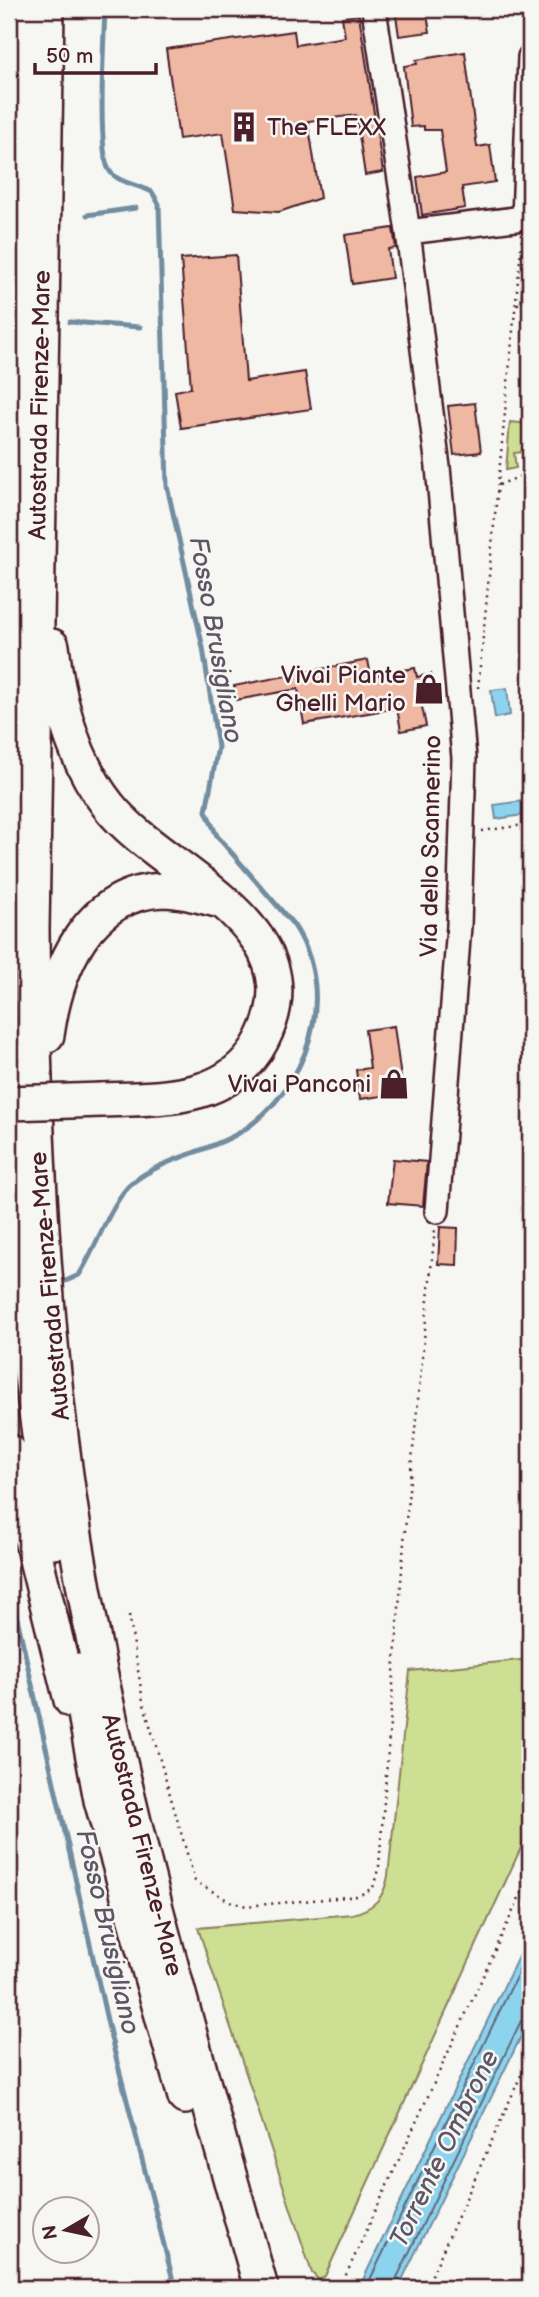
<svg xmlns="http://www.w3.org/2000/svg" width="539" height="2297" viewBox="0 0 539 2297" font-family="'Balsamiq Sans',sans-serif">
<rect width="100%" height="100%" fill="#f6f6f2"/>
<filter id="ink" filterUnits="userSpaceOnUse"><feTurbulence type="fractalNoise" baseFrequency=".0143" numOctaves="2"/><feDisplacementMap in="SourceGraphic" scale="14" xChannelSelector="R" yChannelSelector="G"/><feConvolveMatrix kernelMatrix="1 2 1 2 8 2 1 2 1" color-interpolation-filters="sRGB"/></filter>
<g filter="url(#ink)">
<!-- green -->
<path fill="#cddf93" stroke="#8c7f5f" stroke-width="2" d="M527 228 530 230V300L521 301Z
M510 422 530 424V451L514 453 516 468 506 470Z
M530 1659V1828L325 2276 319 2280 312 2273 198 1928 352 1914C374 1909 384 1898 388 1876L410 1671Z"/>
<!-- water -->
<path fill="#8cd4ee" stroke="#728ca0" stroke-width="2" d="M507 688 510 715 495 718 491 690Z
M530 800V814L496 819 494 805Z
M530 1932V2018L398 2288H359Z"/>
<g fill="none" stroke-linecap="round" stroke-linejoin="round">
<!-- shore -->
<path stroke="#646779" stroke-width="2" d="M366 2288 530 1948
M392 2288 521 2021 530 2017"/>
<!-- stream -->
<path stroke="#728ca0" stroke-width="5" d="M87 215 136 208
M70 322 140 327
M66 1281 79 1275C94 1252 113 1198 132 1183 163 1158 205 1153 239 1133 307 1091 341 995 293 924L217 836 206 811 218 747 203 648 167 486 159 204 152 192C140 185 117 183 109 170 97 150 104 38 105 9
M9 1582 111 2038 175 2288"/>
</g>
<!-- building -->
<path fill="#eeb8a2" stroke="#4a1f2b" stroke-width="2" d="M395 9H426L430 32 399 36Z
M359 15 383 172 365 175 356 115 308 121 320 198 279 212 235 209 223 133 179 139 166 49 294 31 296 45 345 37 342 17Z
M465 52 477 147 490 145 495 182 462 187 465 208 422 215 417 177 446 172 440 130H424V126L411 127 404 66 417 64 416 60Z
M393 228 396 248 388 249 392 278 352 284 345 235Z
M236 255 246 381 305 372 311 409 181 428 175 391 191 388 181 259Z
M475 403 481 452 454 455 448 406Z
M368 660 371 676 415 668 417 677 431 674 436 700 421 702 426 726 401 731 397 708 304 724 298 689 236 700 234 686Z
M394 1026 403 1093 360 1099 356 1070 370 1068 365 1030Z
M393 1159 427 1162 423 1206 388 1203Z
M440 1227 458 1228 457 1265 438 1264Z"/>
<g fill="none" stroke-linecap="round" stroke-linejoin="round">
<!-- minor casing -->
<g stroke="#4a1f2b" stroke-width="28">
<path id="minor" d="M374 9 408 232 438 467 464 758 459 926 437 1211
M408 232 524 218 530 57"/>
</g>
<!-- highway casing -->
<g stroke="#4a1f2b" stroke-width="38">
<path id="highway" d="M47 9 32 930C34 1139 44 1353 79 1560 121 1807 194 2047 261 2288
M52 646C58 702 73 760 108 805 162 875 321 924 262 1040 230 1102 162 1098 102 1100
M9 899 23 9
M47 1035C56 970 87 892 164 890 182 890 200 896 217 900
M9 1057 27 1347 54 1542
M9 1451 71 1700
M77 1671 101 1800 185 2097"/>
</g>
<!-- path -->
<path stroke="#4a1f2b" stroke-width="2.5" stroke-dasharray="2 5" stroke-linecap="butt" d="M517 304 530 302
M499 485 530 472
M478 688 522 239
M482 831 530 824
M129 1615 143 1701 195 1881 229 1901 246 1906 358 1896 373 1888 379 1866 405 1530 435 1229
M340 2288 530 1874
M426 2288 530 2055"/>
<!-- minor -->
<use href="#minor" stroke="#f6f6f2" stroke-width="23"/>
<!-- highway -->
<use href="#highway" stroke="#f6f6f2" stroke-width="33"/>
<!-- highway-bridge casing -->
<g stroke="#4a1f2b" stroke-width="38" stroke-linecap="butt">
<path id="highway-bridge" d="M9 1103 102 1100"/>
</g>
<!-- highway-bridge -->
<use href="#highway-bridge" stroke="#f6f6f2" stroke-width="33"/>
</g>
</g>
<!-- icons -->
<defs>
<g id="building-bare" transform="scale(2.415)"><path d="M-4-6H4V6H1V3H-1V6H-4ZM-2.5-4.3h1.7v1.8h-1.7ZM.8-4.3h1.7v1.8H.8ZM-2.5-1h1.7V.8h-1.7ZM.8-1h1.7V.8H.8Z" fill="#4a1f2b" stroke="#f6f6f2" stroke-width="2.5" paint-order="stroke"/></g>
<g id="shop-bare" transform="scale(2.415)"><path d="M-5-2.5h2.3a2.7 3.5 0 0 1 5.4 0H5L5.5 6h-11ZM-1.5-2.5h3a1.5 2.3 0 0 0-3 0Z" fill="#4a1f2b" stroke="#f6f6f2" stroke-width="2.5" paint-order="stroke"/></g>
</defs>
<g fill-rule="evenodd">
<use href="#building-bare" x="244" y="127"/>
<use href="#shop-bare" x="429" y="689"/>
<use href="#shop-bare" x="394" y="1084"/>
</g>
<g text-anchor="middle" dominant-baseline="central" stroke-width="5" stroke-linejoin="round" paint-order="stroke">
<!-- poi labels -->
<g font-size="24" fill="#4a1f2b" stroke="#f6f6f2" text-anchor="end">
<text x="267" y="127" text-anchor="start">The FLEXX</text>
<text x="406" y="675">Vivai Piante<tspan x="406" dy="28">Ghelli Mario</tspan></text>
<text x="371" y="1084">Vivai Panconi</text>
</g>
<!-- street labels -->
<g font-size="24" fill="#4a1f2b" stroke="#f6f6f2">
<text transform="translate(40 405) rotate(-89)">Autostrada Firenze-Mare</text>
<text transform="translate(431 846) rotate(-89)">Via dello Scannerino</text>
<text transform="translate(50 1286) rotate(-95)">Autostrada Firenze-Mare</text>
<text transform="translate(142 1845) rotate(76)">Autostrada Firenze-Mare</text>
</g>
<!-- water labels -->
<g font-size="26" font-style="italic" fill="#5e5566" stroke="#f6f6f2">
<text transform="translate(215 640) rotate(80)">Fosso Brusigliano</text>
<text transform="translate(107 1932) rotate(77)">Fosso Brusigliano</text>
<text transform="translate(445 2149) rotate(-64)">Torrente Ombrone</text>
</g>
</g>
<!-- margin -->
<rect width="539" height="2297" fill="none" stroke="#f6f6f2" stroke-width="35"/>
<rect x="18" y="18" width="504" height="2262" fill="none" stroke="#4a1f2b" stroke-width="2.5" filter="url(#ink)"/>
<!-- north arrow -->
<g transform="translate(66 2230) rotate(261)"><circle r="33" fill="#f6f6f2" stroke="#b1a0a2" stroke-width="2"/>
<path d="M0-5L12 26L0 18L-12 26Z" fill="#4a1f2b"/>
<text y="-10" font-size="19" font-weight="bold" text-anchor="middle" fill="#4a1f2b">N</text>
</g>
<!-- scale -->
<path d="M35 63v10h121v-10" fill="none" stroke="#4a1f2b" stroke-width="3.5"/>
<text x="46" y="63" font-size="21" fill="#4a1f2b" stroke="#f6f6f2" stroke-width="5" paint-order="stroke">50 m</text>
</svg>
